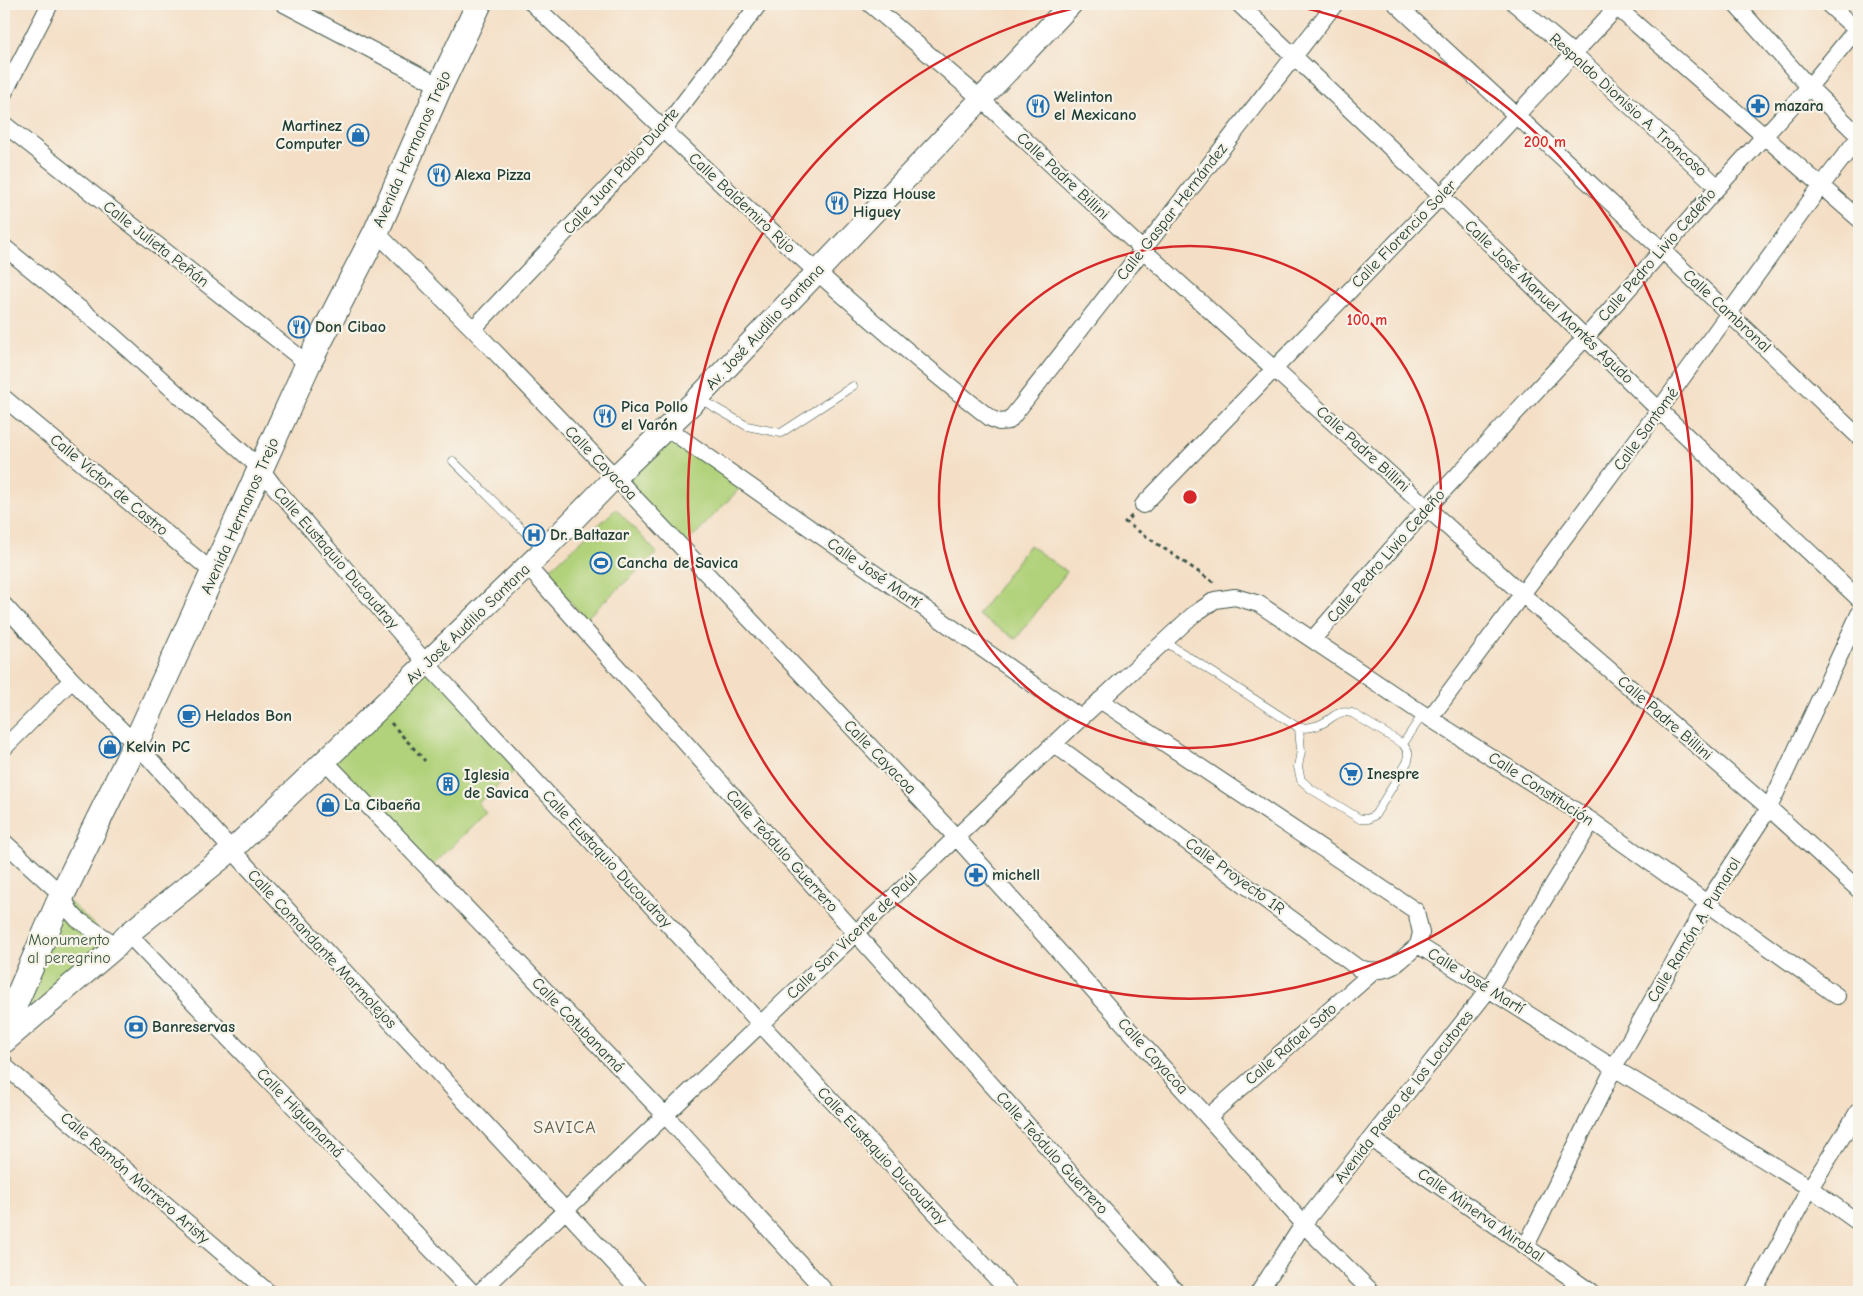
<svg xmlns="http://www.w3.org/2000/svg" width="1863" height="1296" viewBox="0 0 1863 1296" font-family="'Comic Neue',sans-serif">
<rect width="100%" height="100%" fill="#f7f3e8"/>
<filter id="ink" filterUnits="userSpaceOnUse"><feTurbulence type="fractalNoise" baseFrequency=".02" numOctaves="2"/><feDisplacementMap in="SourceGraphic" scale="10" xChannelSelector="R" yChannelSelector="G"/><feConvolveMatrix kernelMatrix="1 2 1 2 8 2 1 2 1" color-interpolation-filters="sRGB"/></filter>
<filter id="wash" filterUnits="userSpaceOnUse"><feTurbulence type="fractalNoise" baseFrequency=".0096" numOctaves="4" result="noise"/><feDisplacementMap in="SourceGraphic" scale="20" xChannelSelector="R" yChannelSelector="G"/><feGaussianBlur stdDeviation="1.12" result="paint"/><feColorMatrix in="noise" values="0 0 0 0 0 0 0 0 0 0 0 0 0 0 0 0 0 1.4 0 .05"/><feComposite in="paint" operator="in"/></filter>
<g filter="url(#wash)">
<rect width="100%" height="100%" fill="#f4dfc6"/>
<!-- green -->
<path fill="#b1d27a" stroke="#688857" d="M667 428 745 483 682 548 615 477Z
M616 509 657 553 585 619 546 573Z
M1029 545 1067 572 1016 639 978 615Z
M427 664 520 766 478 803 486 813 429 869 325 761Z
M62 895 117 946 4 1029Z"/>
</g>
<g filter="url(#ink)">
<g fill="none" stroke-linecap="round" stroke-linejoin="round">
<!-- service casing -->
<g stroke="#3f554a" stroke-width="9">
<path id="service" d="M700 399 747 426 781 433 853 386
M453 461 542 549
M1164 641 1299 728C1307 728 1316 727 1323 723 1335 717 1336 710 1352 713L1403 744 1408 752V761L1375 815 1368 819H1360L1311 789 1301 780 1298 767 1301 751 1299 728
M1403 744 1423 714"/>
</g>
<!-- minor casing -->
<g stroke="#3f554a" stroke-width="18">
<path id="minor" d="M284 4 440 86
M533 4C681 146 828 291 990 418L999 422 1009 421 1335 4
M870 4 981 99 1143 250 1523 595 1769 808 1859 890
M1239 4 1441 196 1659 410 1859 599
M1396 4 1662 250 1859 437
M1515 4 1574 54 1718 187
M1613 4 1859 219
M1735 4 1809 87 1859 136
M1828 4 1859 32
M4 93 50 4
M4 124 308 364
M376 232 473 329 615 477 956 837 1310 1231 1372 1292
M4 247 111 334 261 469 273 485 427 664 1009 1292
M473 329 663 130 759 4
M4 398 214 573
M667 428 1081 718
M1143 505 1441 196 1620 4
M527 566 1177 1292
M4 605 72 680 149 758 232 850 641 1292
M1313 639 1428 507 1586 337 1718 187 1809 87 1859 26
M1100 700 1416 911 1421 933 1418 945 1614 1068 1810 1188 1859 1223
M1430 718 1659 410 1821 186 1859 137
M1054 744 1358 968C1390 976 1396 964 1418 945
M4 748 72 680
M325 761 665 1115 826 1292
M4 842 62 895 70 911 77 919 117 946
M128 934 472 1292
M4 1062 7 1068 268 1292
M1208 1117 1373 972
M1372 1139 1591 1292
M1526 1246 1614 1068 1707 903 1769 808 1859 614
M480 1292 1081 718 1193 615 1215 600 1235 597 1259 604 1423 714 1592 821 1837 996
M1259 1292 1304 1223 1489 989 1592 821
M1753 1292 1810 1188 1859 1110"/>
</g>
<!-- secondary casing -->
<g stroke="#3f554a" stroke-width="24">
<path id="secondary" d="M4 1042 117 946 128 934 232 850 543 551 615 477 698 398 1071 4"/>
</g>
<!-- primary casing -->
<g stroke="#3f554a" stroke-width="27">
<path id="primary" d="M4 1029 62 895 132 751 308 364 376 232 440 86 479 4"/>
</g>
<!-- path -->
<path stroke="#3f554a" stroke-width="3" stroke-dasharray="4 4" stroke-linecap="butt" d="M1132 516 1125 522 1216 584
M391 723 425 761"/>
<!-- service -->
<use href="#service" stroke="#fff" stroke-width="8"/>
<!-- minor -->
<use href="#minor" stroke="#fff" stroke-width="16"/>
<!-- secondary -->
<use href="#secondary" stroke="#fff" stroke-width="22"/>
<!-- primary -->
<use href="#primary" stroke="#fff" stroke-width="25"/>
</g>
</g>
<!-- distance rings -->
<g fill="none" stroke="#d62828" stroke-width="2.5">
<circle cx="1190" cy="497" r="251"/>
<path d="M1286 4A502 502 0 1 1 1094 4"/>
</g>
<!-- icons -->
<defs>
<g id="restaurant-ring" transform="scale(1.125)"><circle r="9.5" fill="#f7f3e8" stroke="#1f6fb2" stroke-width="1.5"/><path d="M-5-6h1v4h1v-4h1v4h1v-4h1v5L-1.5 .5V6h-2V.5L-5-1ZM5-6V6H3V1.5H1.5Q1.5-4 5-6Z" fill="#1f6fb2"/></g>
<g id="pharmacy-ring" transform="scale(1.125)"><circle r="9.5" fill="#f7f3e8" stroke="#1f6fb2" stroke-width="1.5"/><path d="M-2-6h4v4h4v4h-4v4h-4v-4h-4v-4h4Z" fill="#1f6fb2"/></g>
<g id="shop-ring" transform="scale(1.125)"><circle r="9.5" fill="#f7f3e8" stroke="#1f6fb2" stroke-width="1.5"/><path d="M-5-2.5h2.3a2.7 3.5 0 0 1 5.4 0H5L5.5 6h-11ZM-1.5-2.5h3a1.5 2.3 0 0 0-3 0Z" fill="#1f6fb2"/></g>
<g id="hospital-ring" transform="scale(1.125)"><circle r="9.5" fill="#f7f3e8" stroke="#1f6fb2" stroke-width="1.5"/><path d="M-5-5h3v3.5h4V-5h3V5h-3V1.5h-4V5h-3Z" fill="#1f6fb2"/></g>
<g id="stadium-ring" transform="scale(1.125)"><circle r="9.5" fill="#f7f3e8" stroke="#1f6fb2" stroke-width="1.5"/><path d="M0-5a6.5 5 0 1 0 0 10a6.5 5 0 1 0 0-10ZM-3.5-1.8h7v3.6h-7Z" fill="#1f6fb2"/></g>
<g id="cafe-ring" transform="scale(1.125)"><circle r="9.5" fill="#f7f3e8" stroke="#1f6fb2" stroke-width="1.5"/><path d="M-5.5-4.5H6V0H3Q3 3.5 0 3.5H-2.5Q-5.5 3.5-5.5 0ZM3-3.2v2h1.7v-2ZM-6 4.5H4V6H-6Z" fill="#1f6fb2"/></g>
<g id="supermarket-ring" transform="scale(1.125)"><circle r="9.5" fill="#f7f3e8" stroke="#1f6fb2" stroke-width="1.5"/><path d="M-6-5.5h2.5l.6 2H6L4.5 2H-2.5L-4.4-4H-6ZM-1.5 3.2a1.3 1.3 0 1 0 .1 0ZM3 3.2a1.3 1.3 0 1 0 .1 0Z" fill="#1f6fb2"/></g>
<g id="building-ring" transform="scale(1.125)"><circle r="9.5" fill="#f7f3e8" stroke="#1f6fb2" stroke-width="1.5"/><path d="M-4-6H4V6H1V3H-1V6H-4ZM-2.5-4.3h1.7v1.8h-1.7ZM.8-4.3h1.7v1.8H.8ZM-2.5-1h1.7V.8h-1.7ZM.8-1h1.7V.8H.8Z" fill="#1f6fb2"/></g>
<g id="bank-ring" transform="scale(1.125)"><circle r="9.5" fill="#f7f3e8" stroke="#1f6fb2" stroke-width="1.5"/><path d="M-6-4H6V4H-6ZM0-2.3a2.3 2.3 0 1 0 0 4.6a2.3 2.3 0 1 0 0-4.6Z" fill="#1f6fb2"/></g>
</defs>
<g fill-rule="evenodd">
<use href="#restaurant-ring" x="1038" y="106"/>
<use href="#pharmacy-ring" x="1758" y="106"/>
<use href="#shop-ring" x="358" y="135"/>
<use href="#restaurant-ring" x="439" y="175"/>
<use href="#restaurant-ring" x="837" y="203"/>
<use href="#restaurant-ring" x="299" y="327"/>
<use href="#restaurant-ring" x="605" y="416"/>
<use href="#hospital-ring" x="534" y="535"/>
<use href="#stadium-ring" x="601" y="563"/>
<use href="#cafe-ring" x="189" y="716"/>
<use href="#shop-ring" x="110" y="747"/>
<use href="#supermarket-ring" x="1351" y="774"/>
<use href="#building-ring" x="448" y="784"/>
<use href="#shop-ring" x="328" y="805"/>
<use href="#pharmacy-ring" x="976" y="875"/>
<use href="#bank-ring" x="136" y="1027"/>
</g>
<g text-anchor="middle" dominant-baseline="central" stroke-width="4.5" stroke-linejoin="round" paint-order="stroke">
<!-- poi labels -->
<g font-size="16" font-weight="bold" fill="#1f3d34" stroke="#f7f3e8" text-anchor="start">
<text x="1054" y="97">Welinton<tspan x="1054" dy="18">el Mexicano</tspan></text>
<text x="1774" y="106">mazara</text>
<text x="342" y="126" text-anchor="end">Martinez<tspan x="342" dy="18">Computer</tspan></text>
<text x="455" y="175">Alexa Pizza</text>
<text x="853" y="194">Pizza House<tspan x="853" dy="18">Higuey</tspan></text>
<text x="315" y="327">Don Cibao</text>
<text x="621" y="407">Pica Pollo<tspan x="621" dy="18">el Varón</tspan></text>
<text x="550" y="535">Dr. Baltazar</text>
<text x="617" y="563">Cancha de Savica</text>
<text x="205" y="716">Helados Bon</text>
<text x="126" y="747">Kelvin PC</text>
<text x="1367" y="774">Inespre</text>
<text x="464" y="775">Iglesia<tspan x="464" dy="18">de Savica</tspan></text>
<text x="344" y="805">La Cibaeña</text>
<text x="992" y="875">michell</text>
<text x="152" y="1027">Banreservas</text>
</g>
<!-- street labels -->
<g font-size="16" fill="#1f3d34" stroke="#f7f3e8">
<text transform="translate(1628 105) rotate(42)">Respaldo Dionisio A. Troncoso</text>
<text transform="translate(412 149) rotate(-66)">Avenida Hermanos Trejo</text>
<text transform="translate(621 171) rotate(-48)">Calle Juan Pablo Duarte</text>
<text transform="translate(1063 176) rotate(43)">Calle Padre Billini</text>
<text transform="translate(742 203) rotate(43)">Calle Baldemiro Rijo</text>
<text transform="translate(1172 212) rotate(-52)">Calle Gaspar Hernández</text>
<text transform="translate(1404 234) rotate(-46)">Calle Florencio Soler</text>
<text transform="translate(156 244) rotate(38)">Calle Julieta Peñán</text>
<text transform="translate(1657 255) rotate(-49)">Calle Pedro Livio Cedeño</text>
<text transform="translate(1549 302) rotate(44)">Calle José Manuel Montés Agudo</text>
<text transform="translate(1727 311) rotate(43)">Calle Cambronal</text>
<text transform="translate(765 327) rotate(-47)">Av. José Audilio Santana</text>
<text transform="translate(1646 429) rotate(-54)">Calle Santomé</text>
<text transform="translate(1363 449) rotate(42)">Calle Padre Billini</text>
<text transform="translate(601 463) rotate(46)">Calle Cayacoa</text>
<text transform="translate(109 485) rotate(40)">Calle Víctor de Castro</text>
<text transform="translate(240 516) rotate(-66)">Avenida Hermanos Trejo</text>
<text transform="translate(1386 556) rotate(-49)">Calle Pedro Livio Cedeño</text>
<text transform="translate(336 558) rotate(49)">Calle Eustaquio Ducoudray</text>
<text transform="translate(874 573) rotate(35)">Calle José Martí</text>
<text transform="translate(468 624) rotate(-44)">Av. José Audilio Santana</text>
<text transform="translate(1665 718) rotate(41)">Calle Padre Billini</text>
<text transform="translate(880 757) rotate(46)">Calle Cayacoa</text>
<text transform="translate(1541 789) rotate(33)">Calle Constitución</text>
<text transform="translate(782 851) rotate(48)">Calle Teódulo Guerrero</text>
<text transform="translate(607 859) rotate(47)">Calle Eustaquio Ducoudray</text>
<text transform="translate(1235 876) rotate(36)">Calle Proyecto 1R</text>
<text transform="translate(1694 930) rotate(-59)">Calle Ramón A. Pumarol</text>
<text transform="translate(852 936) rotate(-44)">Calle San Vicente de Paúl</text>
<text transform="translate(322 949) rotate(47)">Calle Comandante Marmolejos</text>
<text transform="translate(1476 981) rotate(32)">Calle José Martí</text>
<text transform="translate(578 1025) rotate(46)">Calle Cotubanamá</text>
<text transform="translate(1291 1044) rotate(-41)">Calle Rafael Soto</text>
<text transform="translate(1153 1056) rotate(48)">Calle Cayacoa</text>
<text transform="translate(1404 1097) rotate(-52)">Avenida Paseo de los Locutores</text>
<text transform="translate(300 1113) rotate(46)">Calle Higuanamá</text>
<text transform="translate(1052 1153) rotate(48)">Calle Teódulo Guerrero</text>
<text transform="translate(882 1156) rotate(47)">Calle Eustaquio Ducoudray</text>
<text transform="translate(135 1178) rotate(41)">Calle Ramón Marrero Aristy</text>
<text transform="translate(1481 1215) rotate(35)">Calle Minerva Mirabal</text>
</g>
<!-- park labels -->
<g font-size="16" fill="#3c5b42" stroke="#f7f3e8">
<text x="69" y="940">Monumento<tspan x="69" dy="18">al peregrino</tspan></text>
</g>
<!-- neighbourhood labels -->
<g font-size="18" letter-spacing="1" fill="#635e4a" stroke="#f7f3e8">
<text x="565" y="1127">SAVICA</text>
</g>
</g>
<circle cx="1190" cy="497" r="8" fill="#d62828" stroke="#f7f3e8" stroke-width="2.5"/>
<g font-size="15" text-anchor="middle" font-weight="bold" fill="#d62828" stroke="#f7f3e8" stroke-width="4.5" stroke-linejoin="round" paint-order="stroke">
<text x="1545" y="147">200 m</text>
<text x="1367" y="325">100 m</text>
</g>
<!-- margin -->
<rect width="1863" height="1296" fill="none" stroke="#f7f3e8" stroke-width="20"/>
</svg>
